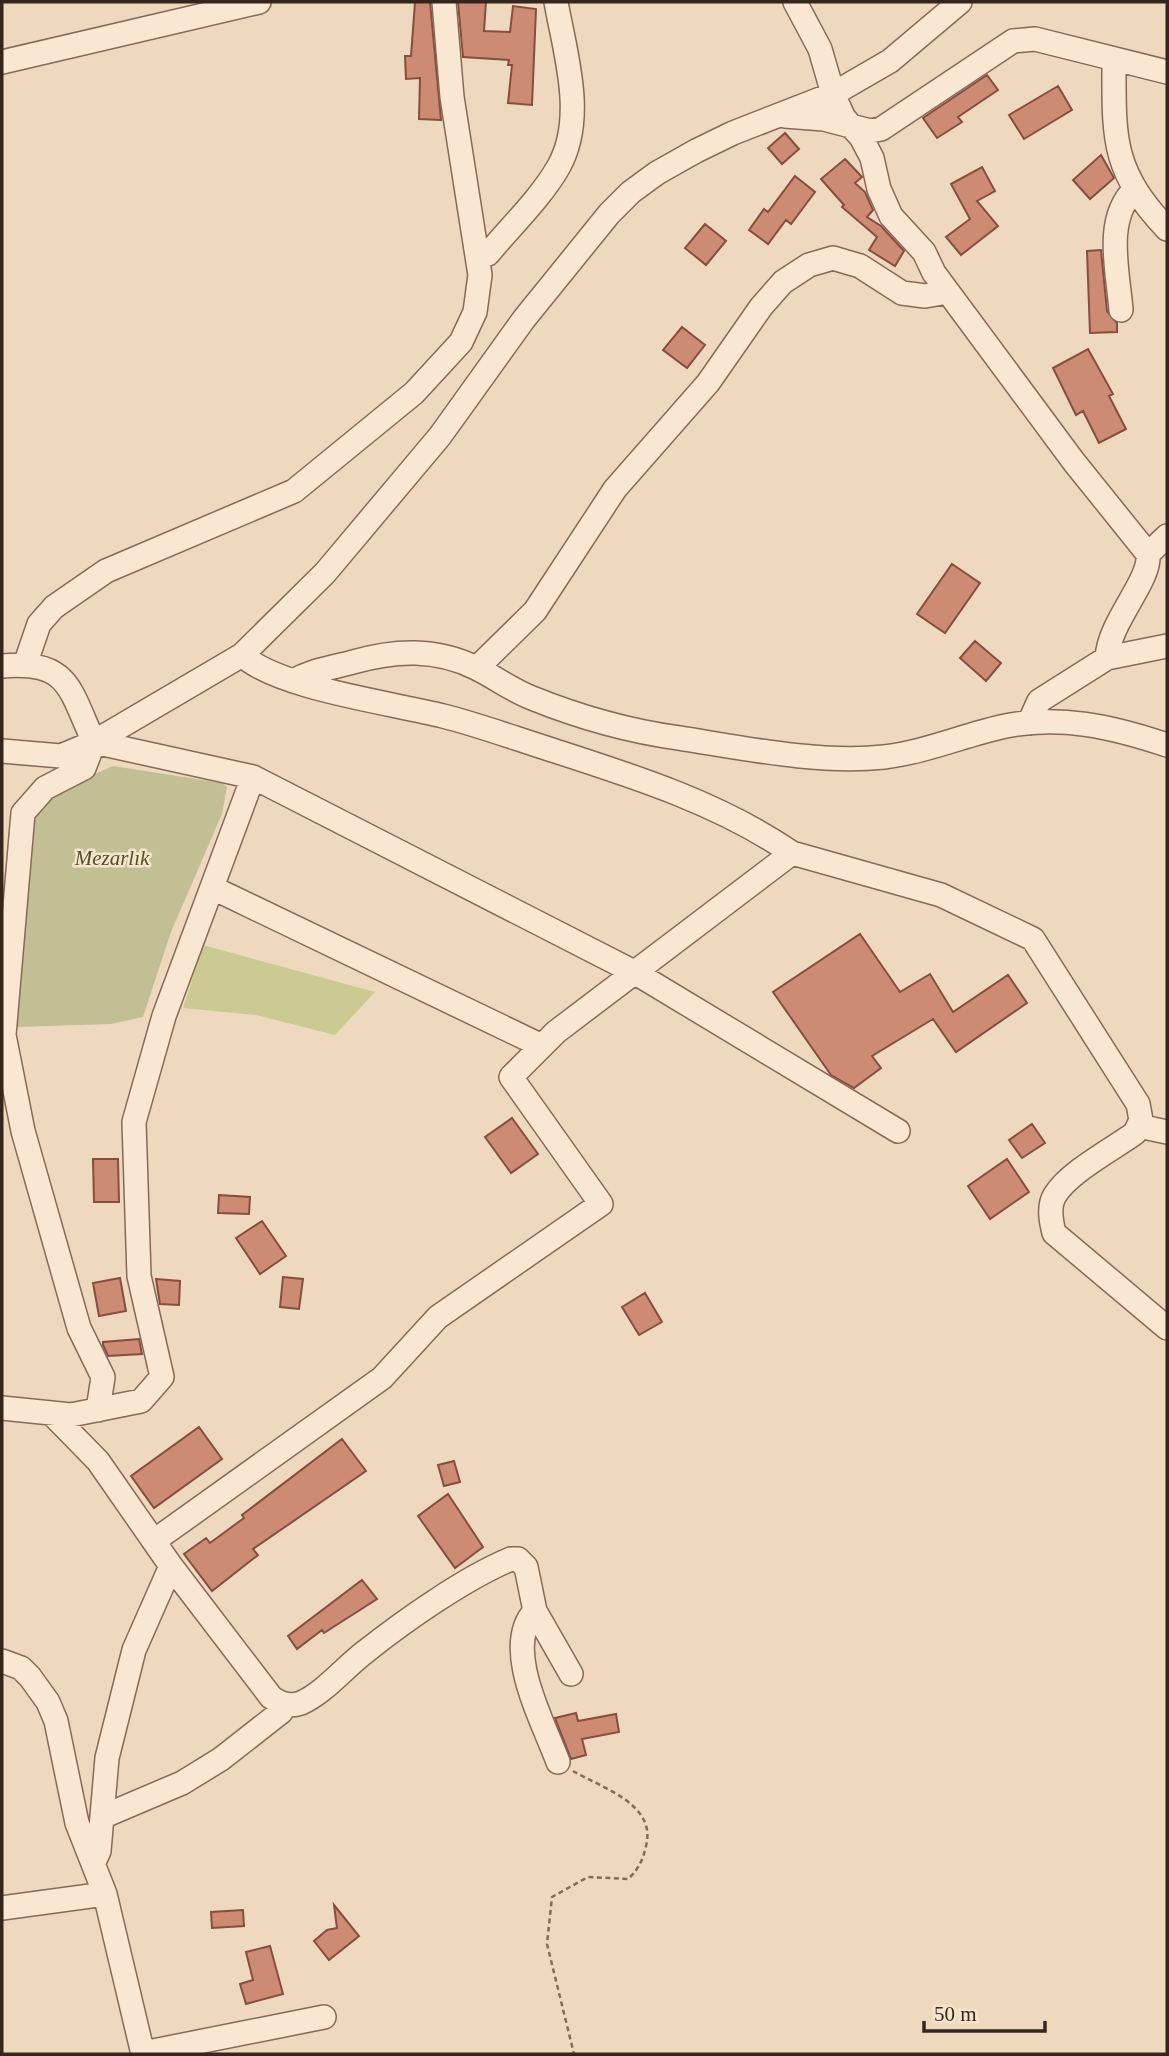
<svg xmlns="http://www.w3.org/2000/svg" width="1169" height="2056" viewBox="0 0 1169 2056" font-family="'Times New Roman',serif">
<rect width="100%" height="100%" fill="#eed9bf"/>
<!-- green -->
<path fill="#ccca93" d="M203 945 375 992 335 1035 256 1015 183 1008Z"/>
<!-- cemetery -->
<path fill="#c1bf93" d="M113 766 222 783 227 787 222 814 171 932 143 1017 111 1024 17 1027 15 1004 31 821C52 791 81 780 113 766Z"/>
<!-- building -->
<path fill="#cd8b74" stroke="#864e3d" stroke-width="2" d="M415 2H430L441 120 419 119 420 78 406 79 405 56H411Z
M458 2H486L484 31 510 32 513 6 536 9 532 105 508 103 512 65H508L509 60 463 57Z
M987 75 998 90 958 117 962 122 937 138 923 118Z
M1058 86 1072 110 1024 139 1009 115Z
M785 133 799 149 782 164 768 148Z
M1101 155 1114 178 1090 199 1073 180Z
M845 159 862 177 855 183 865 192 873 210 867 217 881 226 904 251 895 266 869 250 877 237 842 207 844 205 821 179Z
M982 167 995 191 977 201 998 226 961 255 946 237 970 219 951 184Z
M795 176 815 192 791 224 786 220 768 244 749 230 764 209 768 212Z
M705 224 726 241 706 265 685 248Z
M1101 250 1107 311 1117 323V332L1090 333 1087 251Z
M682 327 705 345 687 368 663 350Z
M1088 349 1113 394 1109 396 1126 429 1099 443 1083 411 1076 415 1053 368Z
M952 564 980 583 945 633 917 614Z
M975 641 1001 663 986 681 960 658Z
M860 934 900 992 930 974 953 1012 1008 975 1027 1003 956 1052 933 1019 872 1056 881 1068 854 1088 831 1075 773 992Z
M512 1118 538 1154 511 1173 485 1137Z
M1032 1124 1045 1143 1022 1158 1009 1140Z
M93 1159H118L119 1202H94Z
M1007 1159 1029 1192 990 1219 968 1186Z
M219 1195 250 1197 249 1214 218 1213Z
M262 1221 286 1256 260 1274 236 1238Z
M283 1277 303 1279 299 1309 280 1307Z
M120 1278 126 1311 99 1316 93 1283Z
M156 1279 180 1281 179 1305 160 1304Z
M645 1293 662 1322 639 1335 622 1307Z
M139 1339 142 1354 108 1356 103 1345V1342Z
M199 1427 222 1459 154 1508 131 1476Z
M342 1439 366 1471 253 1549 258 1555 212 1591 184 1554 206 1538 210 1543 244 1518 242 1515Z
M454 1461 460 1482 444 1486 438 1465Z
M448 1494 483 1547 455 1568 418 1516Z
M362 1580 377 1599 324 1633 322 1630 297 1649 288 1636Z
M576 1713 578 1721 616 1714 619 1732 582 1739 586 1755 571 1759 555 1718Z
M334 1905 359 1936 329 1960 314 1941 327 1930 337 1928Z
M243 1910 244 1926 212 1928 211 1912Z
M270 1946 283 1994 246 2004 240 1984 253 1980 246 1952Z"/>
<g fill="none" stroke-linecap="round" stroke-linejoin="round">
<!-- minor casing -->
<g stroke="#876957" stroke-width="26">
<path id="minor" d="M795 2 820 49 833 94 844 118 861 137 872 158 879 189 891 216 924 252 934 273 1074 462 1148 554C1151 581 1109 621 1107 658
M1114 60C1114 138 1111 170 1167 229
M2 62 259 2
M785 116 824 119 870 131 881 129 1013 41 1035 39 1167 72
M478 257 488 254C511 226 541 198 559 166 586 117 565 53 556 2
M1121 310C1118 271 1104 220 1134 190
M1148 554 1167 536
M242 655 325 573 440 436 524 319 609 214 631 192 657 173 696 151 733 133 833 94 890 61 960 2
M25 665 39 624 54 607 106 571 294 491 414 393 461 342 475 312 480 275 452 97 444 2
M2 666C70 660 69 689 94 742L253 777 164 1016 134 1122 139 1276 162 1377 141 1401 71 1415 2 1408
M477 668 535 611 615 489 708 383 761 307 783 282 809 265 833 258 860 266 902 293 925 296 948 292
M293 681C312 670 332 668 353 662 395 650 436 648 476 668 495 677 511 690 532 698 579 717 628 731 679 738 743 748 819 764 884 757 925 752 962 736 1001 727 1059 714 1113 727 1167 745
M1029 723 1039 701 1107 658 1167 646
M94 742 242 655C277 688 392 703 443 716 479 725 514 738 549 749 633 776 719 803 792 853L556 1032 511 1077 601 1204 438 1317 382 1378 154 1541
M2 751 61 756 94 742 84 768 45 788 23 813 4 1035 23 1131 79 1328 103 1377 98 1410
M253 777 634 972 898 1131
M792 853 941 895 1033 939 1138 1104 1141 1120 1135 1133C1113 1149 1069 1172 1055 1195 1048 1206 1051 1221 1054 1233L1167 1328
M213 888 542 1046
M1139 1126 1167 1132
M53 1415 98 1461 171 1566 271 1697C280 1704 290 1707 301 1703 324 1693 345 1667 365 1652 404 1621 465 1578 511 1559H518L526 1567 535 1611 571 1674
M535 1611C501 1647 544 1723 558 1762
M2 1661 21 1668 30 1677 48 1702 56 1721 77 1823 105 1894 143 2054
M102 1817 182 1783 221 1759 281 1712 285 1705
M94 1862 99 1851 107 1758 134 1650 171 1566
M2 1908 105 1894
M143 2053 324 2017"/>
</g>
<!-- path -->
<path stroke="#876957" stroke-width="2.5" stroke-dasharray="5 3.5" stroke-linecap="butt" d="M573 1771C602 1788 657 1804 646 1846 643 1860 638 1870 628 1879L588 1877 552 1897 547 1944 574 2054"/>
<!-- minor -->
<use href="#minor" stroke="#f9e7d2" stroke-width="23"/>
</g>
<g text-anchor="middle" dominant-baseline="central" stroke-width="5" stroke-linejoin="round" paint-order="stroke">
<!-- park labels -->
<g font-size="21" font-style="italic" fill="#4e5322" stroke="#f6e4cf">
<text x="112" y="858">Mezarlık</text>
</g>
</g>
<!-- border -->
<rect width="1169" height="2056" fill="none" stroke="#36251c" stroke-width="7"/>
<!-- scale -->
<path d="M924 2021v10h121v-10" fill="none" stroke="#36251c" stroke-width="3.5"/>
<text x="934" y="2021" font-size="21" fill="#36251c" stroke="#f6e4cf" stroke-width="5" paint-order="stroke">50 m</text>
</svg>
